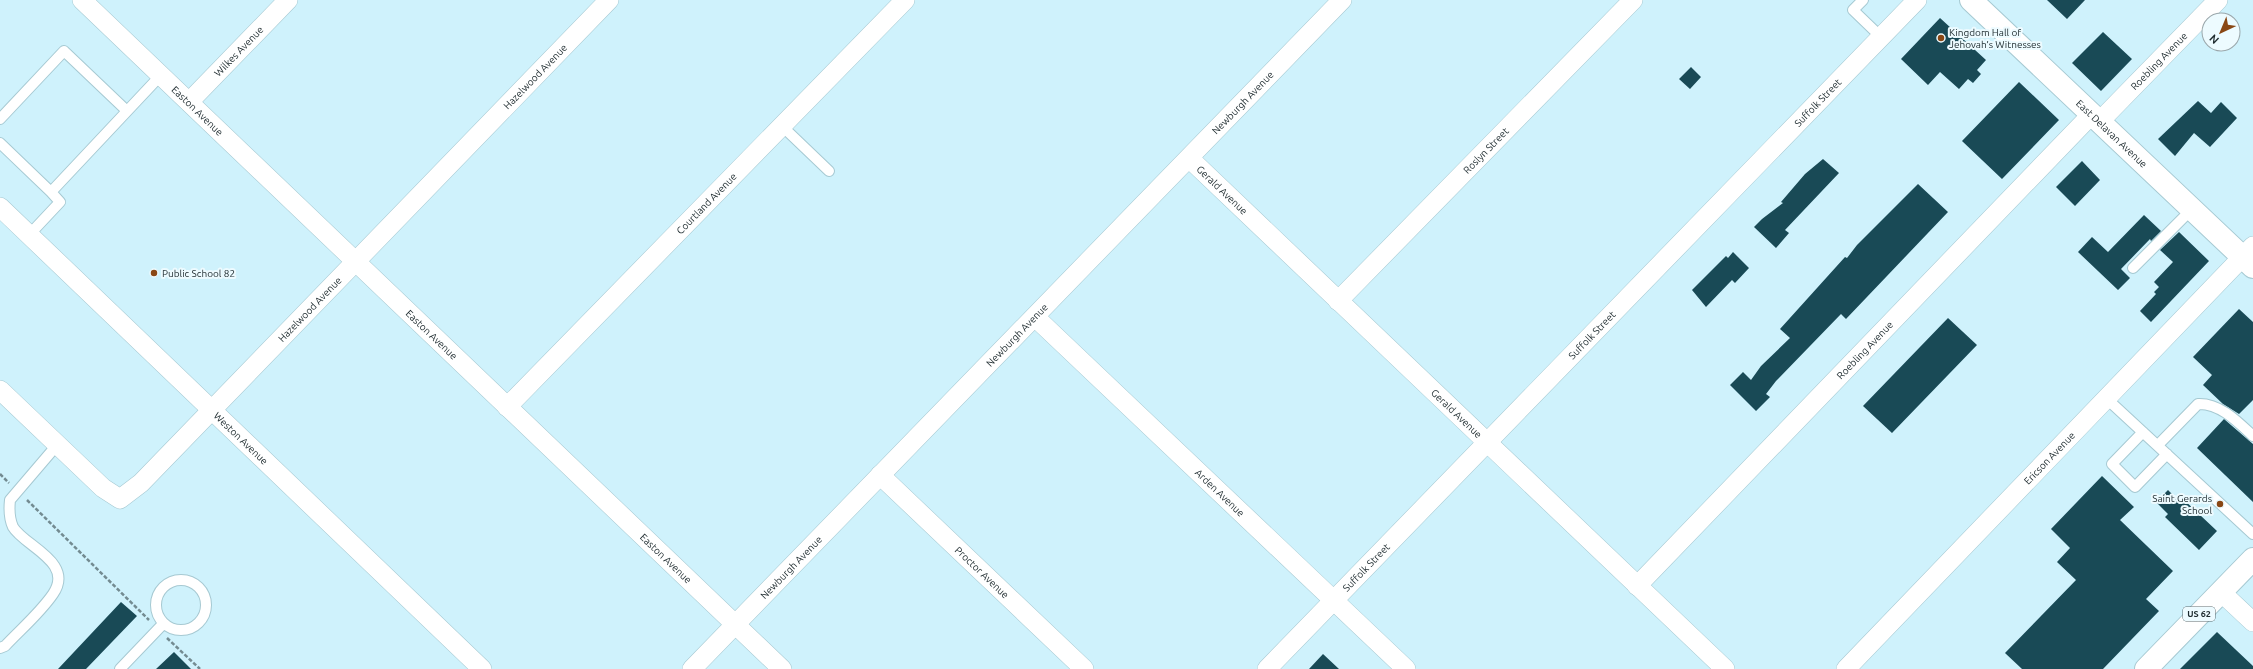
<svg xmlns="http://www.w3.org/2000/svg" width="2253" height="669" viewBox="0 0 2253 669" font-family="Ubuntu,sans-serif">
<rect width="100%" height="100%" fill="#cff2fc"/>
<!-- building -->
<path fill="#194a56" d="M2047 0H2085L2067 19Z
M1940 18 1986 60 1977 70 1981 74 1973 83 1968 79 1959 89 1940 72 1928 85 1901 59Z
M2103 32 2132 59 2101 91 2072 63Z
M1691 67 1701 77 1690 89 1679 79Z
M2019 82 2059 120 2002 179 1962 141Z
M2198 101 2211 113 2221 102 2237 118 2210 147 2194 133 2175 156 2158 139Z
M1823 159 1839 173 1785 230 1789 233 1776 248 1754 227 1762 219 1783 203 1781 202 1805 174Z
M2082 161 2100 180 2075 206 2056 187Z
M1918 184 1948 212 1846 319 1841 314 1776 381 1766 394 1770 397 1756 411 1730 385 1743 372 1751 380 1761 366 1790 338 1780 329 1845 257 1847 258 1857 245Z
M2144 215 2161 231 2151 241 2150 239 2121 269 2130 278 2118 290 2078 252 2092 237 2108 252Z
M2179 232 2209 261 2151 322 2140 311 2156 294 2154 292 2159 287 2154 282 2173 262 2160 250Z
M1733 252 1749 268 1735 283 1732 280 1706 307 1692 290 1726 256 1728 258Z
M2239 309 2253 322V400L2239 414 2223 404 2203 385 2212 375 2193 357Z
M1948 318 1977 345 1892 433 1863 406Z
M2224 419 2253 444V502L2197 448Z
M2102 476 2134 507 2120 520 2173 571 2146 599 2159 611 2103 669H2022L2005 653 2076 580 2057 562 2070 548 2051 529Z
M2168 490 2179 501 2182 498 2217 531 2199 550 2165 517 2168 514 2156 502Z
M121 602 137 616 86 669H58Z
M2217 632 2253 666V669H2180Z
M174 652 191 669H156Z
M1323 654 1339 669H1309Z"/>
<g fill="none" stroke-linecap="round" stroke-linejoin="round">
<!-- service casing -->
<g stroke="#a6c9d2" stroke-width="12">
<path id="service" d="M1863 0 1853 10 1881 37
M0 119 64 51 127 111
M782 126 829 171
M0 143 51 192
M29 235 60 202 51 192 161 75
M2133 268 2192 209
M2107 399 2253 534
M2143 432 2112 464 2135 487 2167 454
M2158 445 2198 404C2220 403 2238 422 2253 436
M156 605a25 25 0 1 1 50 0a25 25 0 1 1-50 0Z
M0 648 5 646C21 629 40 613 53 594 75 562 24 546 13 527 9 518 9 509 10 500L57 445
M120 669 163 624"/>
</g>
<!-- minor casing -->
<g stroke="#a6c9d2" stroke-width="20">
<g id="minor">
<path id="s1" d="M82 0 782 669"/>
<path id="s2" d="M189 102 288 0"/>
<path id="s3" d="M2100 121 2218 0"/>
<path id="s4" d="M1189 158 1725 669"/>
<path id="s5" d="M0 207 482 669"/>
<path id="s6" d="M1338 301 1633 0"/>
<path id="s7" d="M1035 317 1406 669"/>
<path id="s8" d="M0 390 103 488 120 499 141 483 609 0"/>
<path id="s9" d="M507 407 905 0"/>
<path id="s10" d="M880 475 1084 669"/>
<path id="s11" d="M1637 586 2092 114"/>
<path d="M2221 592 2253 622"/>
<path id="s12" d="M692 669 1342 0"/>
<path id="s13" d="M1267 669 1917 0"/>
<path id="s14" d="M1846 669 2253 246"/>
</g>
</g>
<!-- tertiary casing -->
<g stroke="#a6c9d2" stroke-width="24">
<g id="tertiary">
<path id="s15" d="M1971 0 2253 267"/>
</g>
</g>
<!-- primary casing -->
<g stroke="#a6c9d2" stroke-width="24">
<path id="primary" d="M2146 669 2253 559"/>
</g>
<!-- path -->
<path stroke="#738b91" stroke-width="2.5" stroke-dasharray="4 2" stroke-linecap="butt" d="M0 474 9 483
M27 500 149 620
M167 638 200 669"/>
<!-- service -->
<use href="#service" stroke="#fff" stroke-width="10"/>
<!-- minor -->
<use href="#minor" stroke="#fff" stroke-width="19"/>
<!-- tertiary -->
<use href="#tertiary" stroke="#fff" stroke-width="22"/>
<!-- primary -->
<use href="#primary" stroke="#fff" stroke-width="22"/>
</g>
<!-- markers -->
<g fill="#894714" stroke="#edfbff" stroke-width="1.5">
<circle cx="1941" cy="38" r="4"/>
<circle cx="154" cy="273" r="4"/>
<circle cx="2220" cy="504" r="4"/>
</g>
<g text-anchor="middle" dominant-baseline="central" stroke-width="4" stroke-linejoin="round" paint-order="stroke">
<!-- shield labels -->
<rect fill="#edfbff" stroke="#5b696d" stroke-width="1" x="2183" y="607" width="32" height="14" rx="3"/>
<g font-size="9" font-weight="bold" fill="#1d2a2e">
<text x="2199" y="614">US 62</text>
</g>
<!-- poi labels -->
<g font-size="10" fill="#1d2a2e" stroke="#edfbff" text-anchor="start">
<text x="1949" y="32">Kingdom Hall of<tspan x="1949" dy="12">Jehovah’s Witnesses</tspan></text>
<text x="162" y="273">Public School 82</text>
<text x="2212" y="498" text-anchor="end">Saint Gerards<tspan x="2212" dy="12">School</tspan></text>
</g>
<!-- street labels -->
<g font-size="10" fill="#1d2a2e" stroke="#edfbff">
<text stroke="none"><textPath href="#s2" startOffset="71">Wilkes Avenue</textPath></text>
<text stroke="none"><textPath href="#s3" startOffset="84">Roebling Avenue</textPath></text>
<text stroke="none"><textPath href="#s8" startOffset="755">Hazelwood Avenue</textPath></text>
<text stroke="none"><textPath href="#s12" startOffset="790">Newburgh Avenue</textPath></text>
<text stroke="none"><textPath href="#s13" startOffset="790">Suffolk Street</textPath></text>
<text stroke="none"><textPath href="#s1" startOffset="160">Easton Avenue</textPath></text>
<text stroke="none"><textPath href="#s15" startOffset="194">East Delavan Avenue</textPath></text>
<text stroke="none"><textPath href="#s6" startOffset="211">Roslyn Street</textPath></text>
<text stroke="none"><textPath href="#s4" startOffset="46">Gerald Avenue</textPath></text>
<text stroke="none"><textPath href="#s9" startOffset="285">Courtland Avenue</textPath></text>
<text stroke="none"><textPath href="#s8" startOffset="431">Hazelwood Avenue</textPath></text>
<text stroke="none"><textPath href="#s1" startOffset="484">Easton Avenue</textPath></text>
<text stroke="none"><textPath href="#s12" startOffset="466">Newburgh Avenue</textPath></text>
<text stroke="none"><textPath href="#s13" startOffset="466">Suffolk Street</textPath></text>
<text stroke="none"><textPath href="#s11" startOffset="328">Roebling Avenue</textPath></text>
<text stroke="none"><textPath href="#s4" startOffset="370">Gerald Avenue</textPath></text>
<text stroke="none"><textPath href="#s5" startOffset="334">Weston Avenue</textPath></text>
<text stroke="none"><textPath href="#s14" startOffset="293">Ericson Avenue</textPath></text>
<text stroke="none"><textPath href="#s7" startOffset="255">Arden Avenue</textPath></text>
<text stroke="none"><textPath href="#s1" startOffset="808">Easton Avenue</textPath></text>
<text stroke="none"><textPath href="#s12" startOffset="142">Newburgh Avenue</textPath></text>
<text stroke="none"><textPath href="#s13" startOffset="142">Suffolk Street</textPath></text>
<text stroke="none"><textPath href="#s10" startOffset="141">Proctor Avenue</textPath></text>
</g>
</g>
<!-- north arrow -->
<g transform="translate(2221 32) rotate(224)"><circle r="19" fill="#edfbff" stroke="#9aa7ab"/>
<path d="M0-3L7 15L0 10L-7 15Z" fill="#894714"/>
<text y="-6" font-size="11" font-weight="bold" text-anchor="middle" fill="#1d2a2e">N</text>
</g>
</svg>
